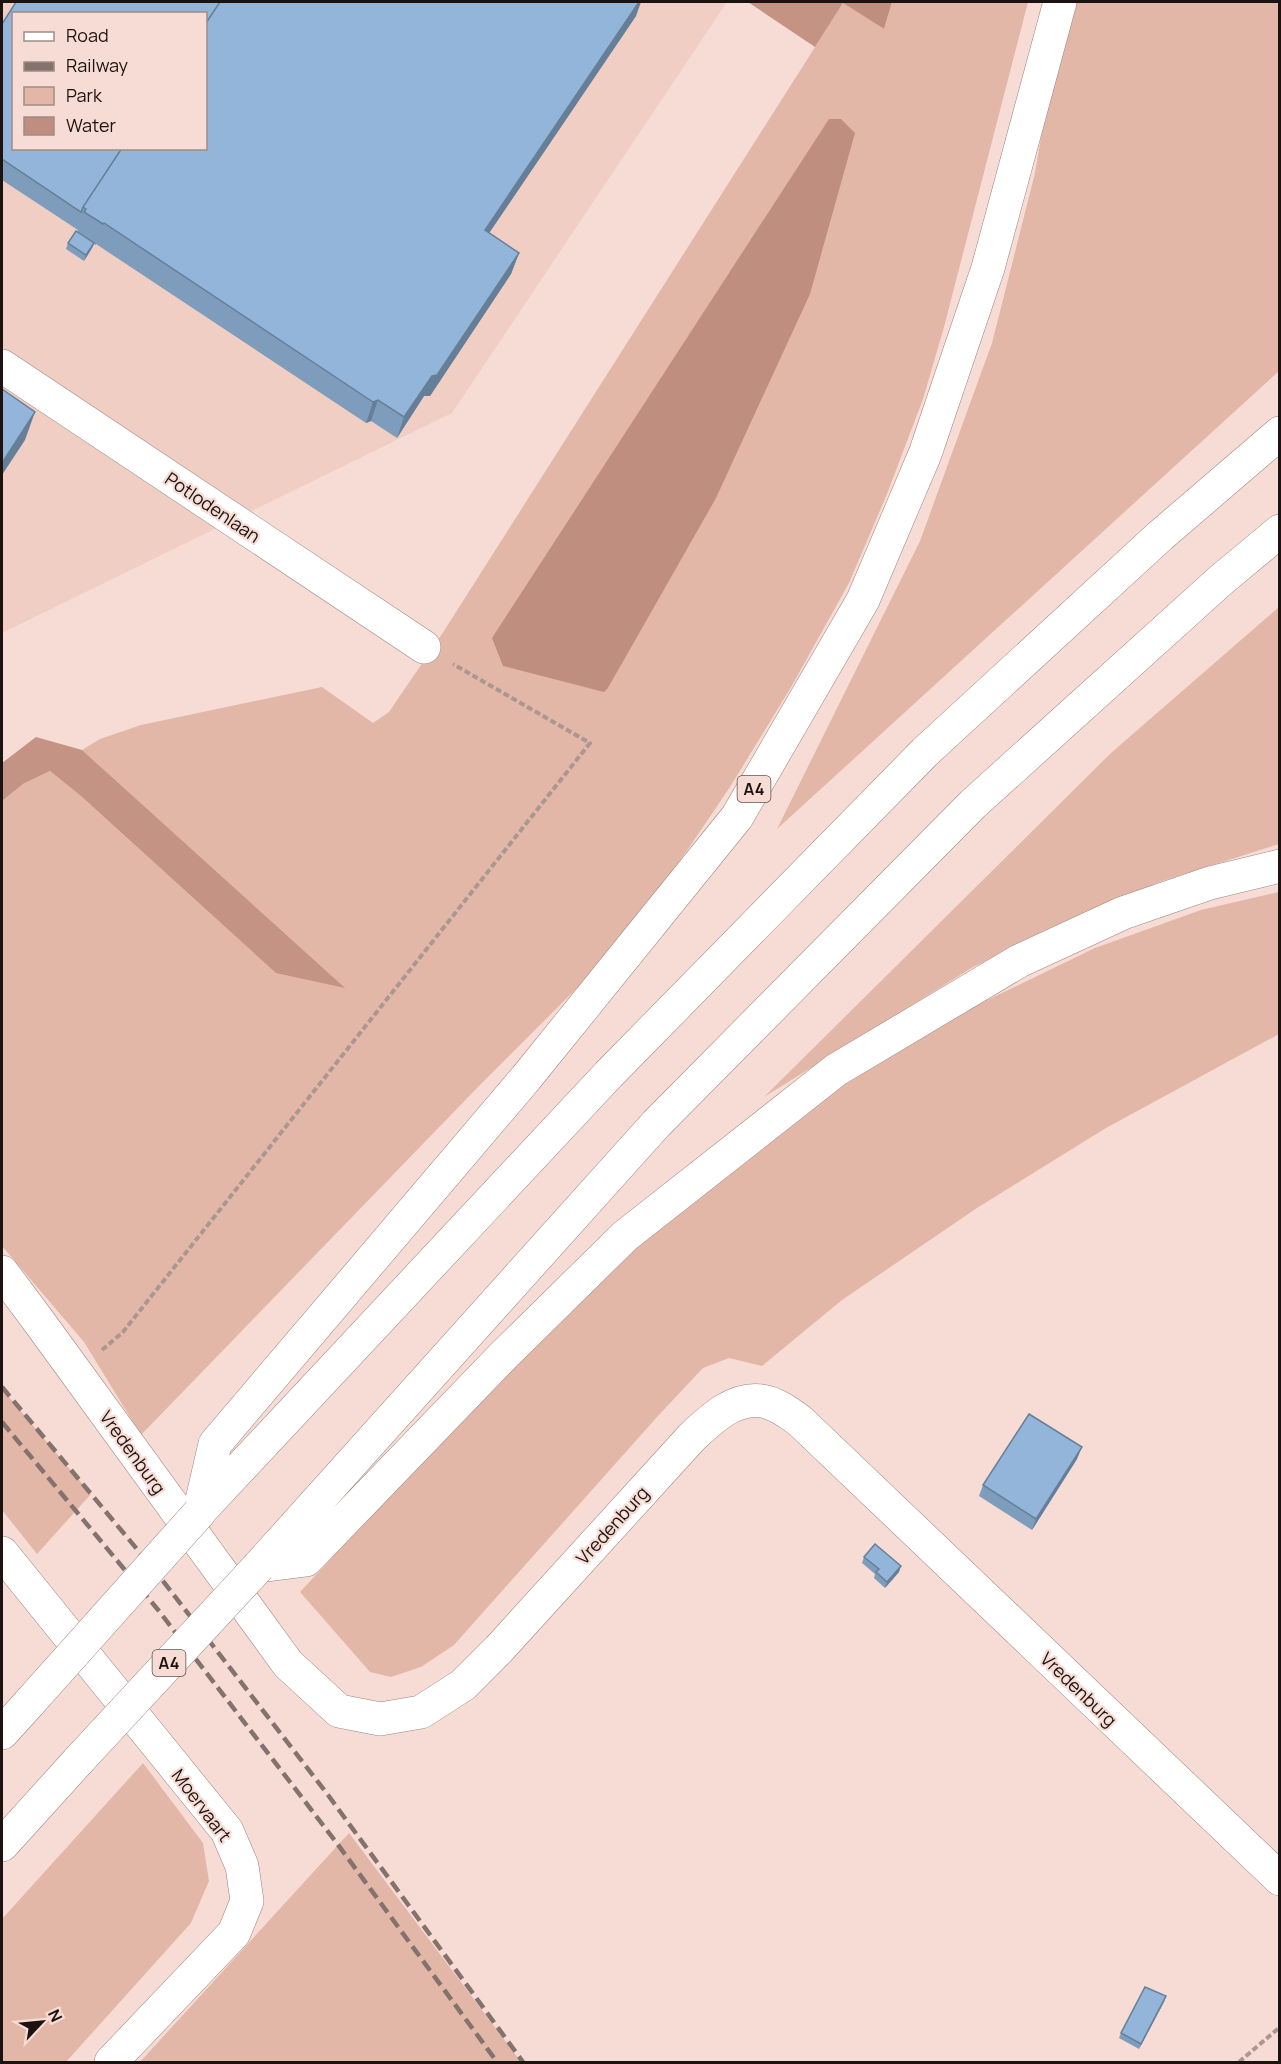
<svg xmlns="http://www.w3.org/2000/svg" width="1281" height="2064" viewBox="0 0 1281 2064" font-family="Manrope,sans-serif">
<rect width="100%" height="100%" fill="#f6dcd4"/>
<!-- built -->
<path fill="#f0cec3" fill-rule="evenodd" d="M2 2H727L452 413 2 633ZM14 14H206V148H14Z"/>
<!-- green -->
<path fill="#e3b7a8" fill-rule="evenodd" d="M892 2H1028L944 327 923 399 887 494 849 583 790 689 730 787 686 852 609 956 478 1087 141 1435 84 1342 2 1246V801L23 784 50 771 343 988 82 750 100 739 141 725 322 687 373 723 389 712 442 634 843 3 884 29ZM642 626 608 688 503 666Z
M1073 2H1279V371L777 829 920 541 992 343 1035 173 1056 48Z
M1279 607V844L1159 882 973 967 764 1097 1111 753Z
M1279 892V1034L1106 1128 977 1208 842 1300 762 1366 729 1358 703 1368 657 1417 454 1645 421 1667 391 1677 370 1672 300 1592 527 1349 637 1239 821 1097 948 1019 1095 948 1201 910Z
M2 1389 91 1494 37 1554 2 1510Z
M143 1763 203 1843 209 1881 191 1923 66 2062H2V1919Z
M349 1833 521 2062H140Z"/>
<!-- forest -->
<path fill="#c49383" d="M748 2H841L843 3 815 47Z
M36 737 82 750 345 988 276 973 80 795 50 771 23 784 2 801V763Z"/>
<!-- water -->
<path fill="#bf8e7e" d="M841 2H892L884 29 843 3Z
M829 119H841L855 133 810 294 716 498 608 688 604 692 503 666 492 638Z"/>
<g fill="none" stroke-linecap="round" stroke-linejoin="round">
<!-- minor casing -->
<g stroke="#9c857d" stroke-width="34">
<path id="minor" d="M2 366 424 647
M2 1272 40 1323 288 1664 339 1711 380 1719 421 1712 463 1685 499 1649 692 1437C711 1419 734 1397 762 1401 776 1403 789 1413 800 1421L1280 1879
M2 1553 227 1831 242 1866 247 1901 234 1933 111 2062"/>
</g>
<!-- motorway casing -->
<g stroke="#9c857d" stroke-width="34">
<path id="motorway" d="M201 1510 608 1075 925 752 1160 536 1280 433
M199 1513 215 1444 526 1078 737 817 863 600 925 454 988 268 1060 2
M259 1566 656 1124 973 804 1221 580 1280 531
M259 1566 306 1560 503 1356 625 1236 836 1070 1019 961 1123 913 1210 883 1280 866
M2 1733 31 1701
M2 1845 79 1760"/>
</g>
<!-- path -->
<path stroke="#ab9790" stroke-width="4" stroke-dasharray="6 3" stroke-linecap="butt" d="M102 1350 123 1332 590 743 453 664
M1239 2062 1280 2027"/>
<!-- minor -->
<use href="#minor" stroke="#fff" stroke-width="33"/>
<!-- motorway -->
<use href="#motorway" stroke="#fff" stroke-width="33"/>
<!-- rail -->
<path stroke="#83726d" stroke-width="4.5" stroke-dasharray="12 6" stroke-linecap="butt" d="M2 1387 156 1572 328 1795 523 2062
M2 1422 159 1611 336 1842 497 2062"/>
<!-- motorway-bridge casing -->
<g stroke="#9c857d" stroke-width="34" stroke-linecap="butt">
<path id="motorway-bridge" d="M31 1701 199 1513
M79 1760 259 1566"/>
</g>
<!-- motorway-bridge -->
<use href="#motorway-bridge" stroke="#fff" stroke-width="33"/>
</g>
<!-- wall -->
<path fill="#7e9cbb" d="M636 16 489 233 519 253 511 274 430 396H424L397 438 371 421 366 423 96 244V245L94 244 92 248 84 261 66 249 68 243 78 230 2 180V24Z
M1077 1459 1032 1530 979 1496 983 1485Z
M864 1557 899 1572 885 1588 874 1578 875 1574 862 1563Z
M1166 1996 1139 2049 1119 2038 1121 2033Z"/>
<!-- shaded-wall -->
<path fill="#667f98" d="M639 2H641L636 16 477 251 485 230Z
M94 243 92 248 84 261 86 255Z
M519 253 511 274 430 396H424L397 438 404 417 432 376Z
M378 400 371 421 366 423 373 402Z
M35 412 25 440 2 475V463Z
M1082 1447 1077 1459 1032 1530 1036 1519Z
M901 1566 899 1572 885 1588 887 1582Z
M1166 1996 1164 2002 1139 2049 1141 2044Z"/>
<!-- building -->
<path fill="#92b5d9" stroke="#667f98" stroke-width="1.5" d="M16 2H220L206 23V14H14V148H122L83 207 81 212 2 159V24Z
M220 2H639L485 230 519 253 437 375 432 376 404 417 378 400 373 402 104 223 103 224 84 212 86 209 83 207 122 148H206V23Z
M76 231 94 243 86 255 68 243Z
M2 389 35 412 2 463Z
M1029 1414 1082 1447 1036 1519 983 1485Z
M875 1544 901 1566 887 1582 876 1572 879 1569 864 1557Z
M1145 1987 1166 1996 1141 2044 1121 2033Z"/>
<g text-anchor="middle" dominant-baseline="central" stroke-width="4.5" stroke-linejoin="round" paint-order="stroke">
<!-- shield labels -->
<g fill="#f6dcd4" stroke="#5d4f4b" stroke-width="1.5">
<rect x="737.5" y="776" width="33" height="26" rx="4.5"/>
<rect x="152.5" y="1650" width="33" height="26" rx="4.5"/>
</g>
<g font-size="16" font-weight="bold" fill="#1c1310">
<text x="754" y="789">A4</text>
<text x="169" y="1663">A4</text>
</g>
<!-- street labels -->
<g font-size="18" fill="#1c1310" stroke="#f6dcd4">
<text transform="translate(213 507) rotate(34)">Potlodenlaan</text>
<text transform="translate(133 1452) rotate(54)">Vredenburg</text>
<text transform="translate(612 1525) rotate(-48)">Vredenburg</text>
<text transform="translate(1079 1689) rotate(44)">Vredenburg</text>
<text transform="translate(202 1805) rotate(53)">Moervaart</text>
</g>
</g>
<!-- border -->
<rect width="1281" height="2064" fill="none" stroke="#1c1310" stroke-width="6"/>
<!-- legend -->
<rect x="12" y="12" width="195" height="138" fill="#f6dcd4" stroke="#9f8c86" stroke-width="1.5"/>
<rect x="24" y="32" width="30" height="9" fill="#ffffff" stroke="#9f8c86" stroke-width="1.5"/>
<text x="66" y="42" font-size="18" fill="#1c1310">Road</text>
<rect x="24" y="62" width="30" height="9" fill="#83726d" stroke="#9f8c86" stroke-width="1.5"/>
<text x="66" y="72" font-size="18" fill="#1c1310">Railway</text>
<rect x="24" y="87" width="30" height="18" fill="#e3b7a8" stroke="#9f8c86" stroke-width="1.5"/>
<text x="66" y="102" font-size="18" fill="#1c1310">Park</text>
<rect x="24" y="117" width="30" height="18" fill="#bf8e7e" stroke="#9f8c86" stroke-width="1.5"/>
<text x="66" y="132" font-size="18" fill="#1c1310">Water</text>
<!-- north arrow -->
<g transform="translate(42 2022) rotate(64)" stroke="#f6dcd4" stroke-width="4.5" paint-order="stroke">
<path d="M0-4.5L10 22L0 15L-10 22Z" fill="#1c1310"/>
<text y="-9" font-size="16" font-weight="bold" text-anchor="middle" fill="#1c1310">N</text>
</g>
</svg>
